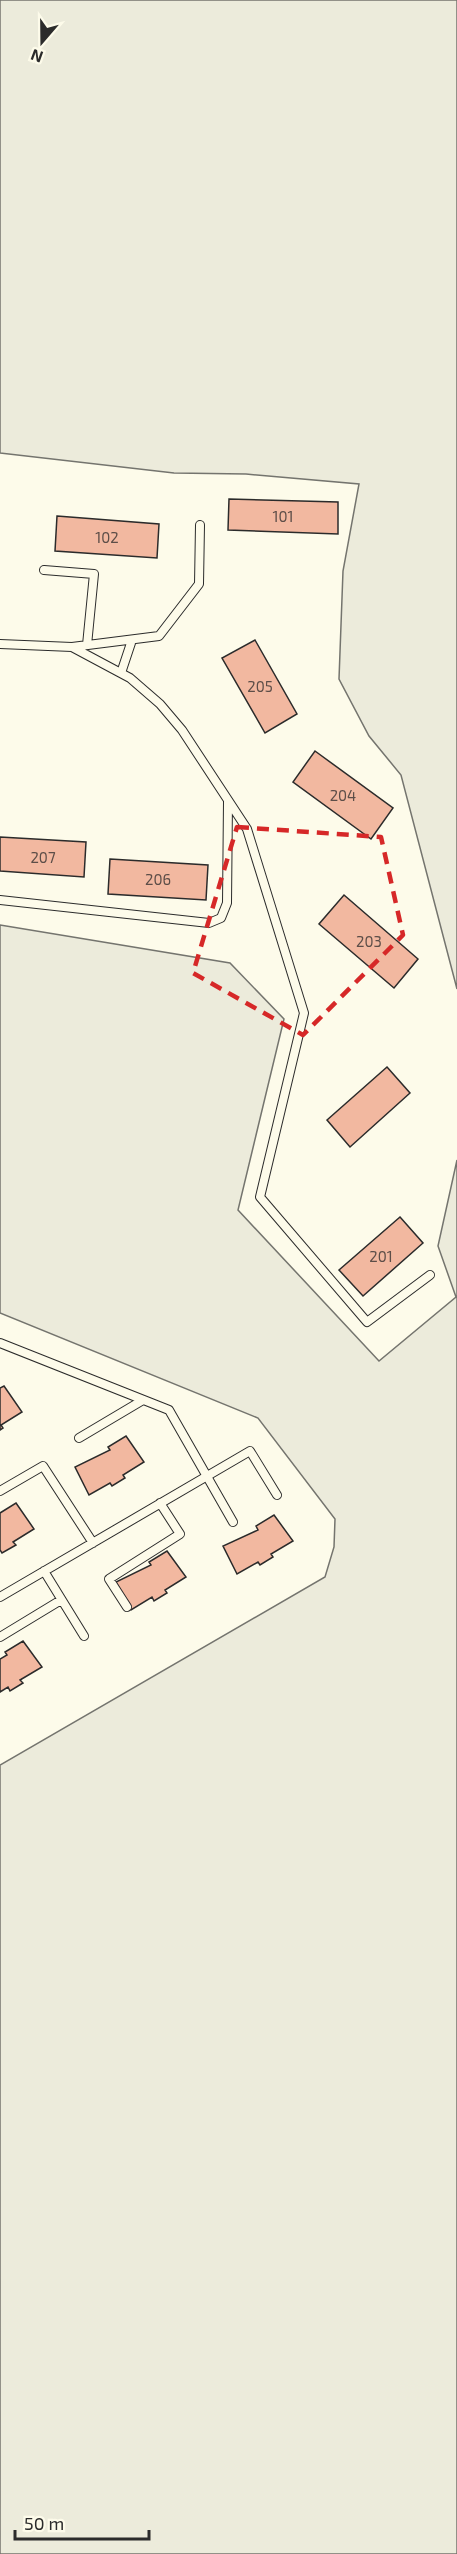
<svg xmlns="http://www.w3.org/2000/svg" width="457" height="2554" viewBox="0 0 457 2554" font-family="'Exo 2',sans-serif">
<rect width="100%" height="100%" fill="#fdfbea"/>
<!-- green -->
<path fill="#ecebdb" stroke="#74746e" stroke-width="1.5" d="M0 0H457V989L401 775 369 736 339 679 343 571 359 484 246 474 174 473 0 453Z
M0 925 230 963 284 1019 238 1210 379 1361 456 1297 438 1246 457 1160V2554H0V1765L325 1577 334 1547 335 1519 258 1418 0 1313Z"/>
<!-- building -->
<path fill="#f2b8a0" stroke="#2b2b2b" stroke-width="1.5" d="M229 499 338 502V534L228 530Z
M57 516 159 524 157 558 55 551Z
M255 640 297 714 265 733 222 658Z
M315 751 393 808 371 839 293 782Z
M0 837 86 842 84 877 0 871Z
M110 859 208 865 206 900 108 894Z
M344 895 418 959 394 988 319 924Z
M387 1067 410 1093 350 1147 327 1120Z
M400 1217 423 1243 363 1296 339 1270Z
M4 1386 22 1412 1 1425 3 1428 0 1430V1388Z
M126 1436 144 1462 123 1475 125 1478 112 1486 110 1483 89 1495 75 1467 110 1450 108 1447Z
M16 1503 34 1529 13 1542 16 1545 2 1553 0 1550V1513Z
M274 1515 293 1541 271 1554 273 1557 260 1565 258 1562 237 1574 223 1546 258 1530 256 1526Z
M167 1551 186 1577 165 1590 167 1593 154 1601 152 1597 131 1610 116 1582 151 1565 149 1562Z
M23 1641 42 1667 20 1680 23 1683 10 1691 8 1687 0 1692V1659L7 1655 5 1652Z"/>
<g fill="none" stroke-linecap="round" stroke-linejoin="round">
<!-- lane casing -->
<g stroke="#2b2b2b" stroke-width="10">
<path id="lane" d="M44 570 94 574 87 645
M0 644 72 647 130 678 160 704 182 730 247 829 304 1013 260 1197 367 1322 430 1275
M72 647 159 636 199 584 200 525
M121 673 132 640
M0 900 209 923 221 918 227 903 228 801
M0 1343 169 1410 233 1522
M79 1438 143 1400
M0 1491 43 1466 93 1543
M44 1571 84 1636
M0 1597 250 1451 277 1495
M127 1607 109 1579 180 1534 160 1503
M0 1637 61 1600"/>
</g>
<!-- lane -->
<use href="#lane" stroke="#fdfbea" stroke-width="8"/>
</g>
<!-- marked area -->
<path fill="none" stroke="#d62828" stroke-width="4.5" stroke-dasharray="12 8" stroke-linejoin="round" d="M237 827 381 837 403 935 303 1035 193 973Z"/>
<g text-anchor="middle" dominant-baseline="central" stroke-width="4.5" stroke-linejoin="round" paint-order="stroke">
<!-- number labels -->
<g font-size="15" fill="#5d4e48">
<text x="283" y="516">101</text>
<text x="107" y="537">102</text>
<text x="260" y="686">205</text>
<text x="343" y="795">204</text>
<text x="43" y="857">207</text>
<text x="158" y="879">206</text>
<text x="369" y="941">203</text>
<text x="381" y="1256">201</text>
</g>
</g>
<!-- north arrow -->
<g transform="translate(42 42) rotate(200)" stroke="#fdfbea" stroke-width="4.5" paint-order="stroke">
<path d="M0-4.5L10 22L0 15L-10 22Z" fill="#2b2b2b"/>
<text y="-9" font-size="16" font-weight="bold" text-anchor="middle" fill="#2b2b2b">N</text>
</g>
<!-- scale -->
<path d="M15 2530v9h134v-9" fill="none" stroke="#2b2b2b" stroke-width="3"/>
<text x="24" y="2530" font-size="18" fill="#2b2b2b" stroke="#fdfbea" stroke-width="4.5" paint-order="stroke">50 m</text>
</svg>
